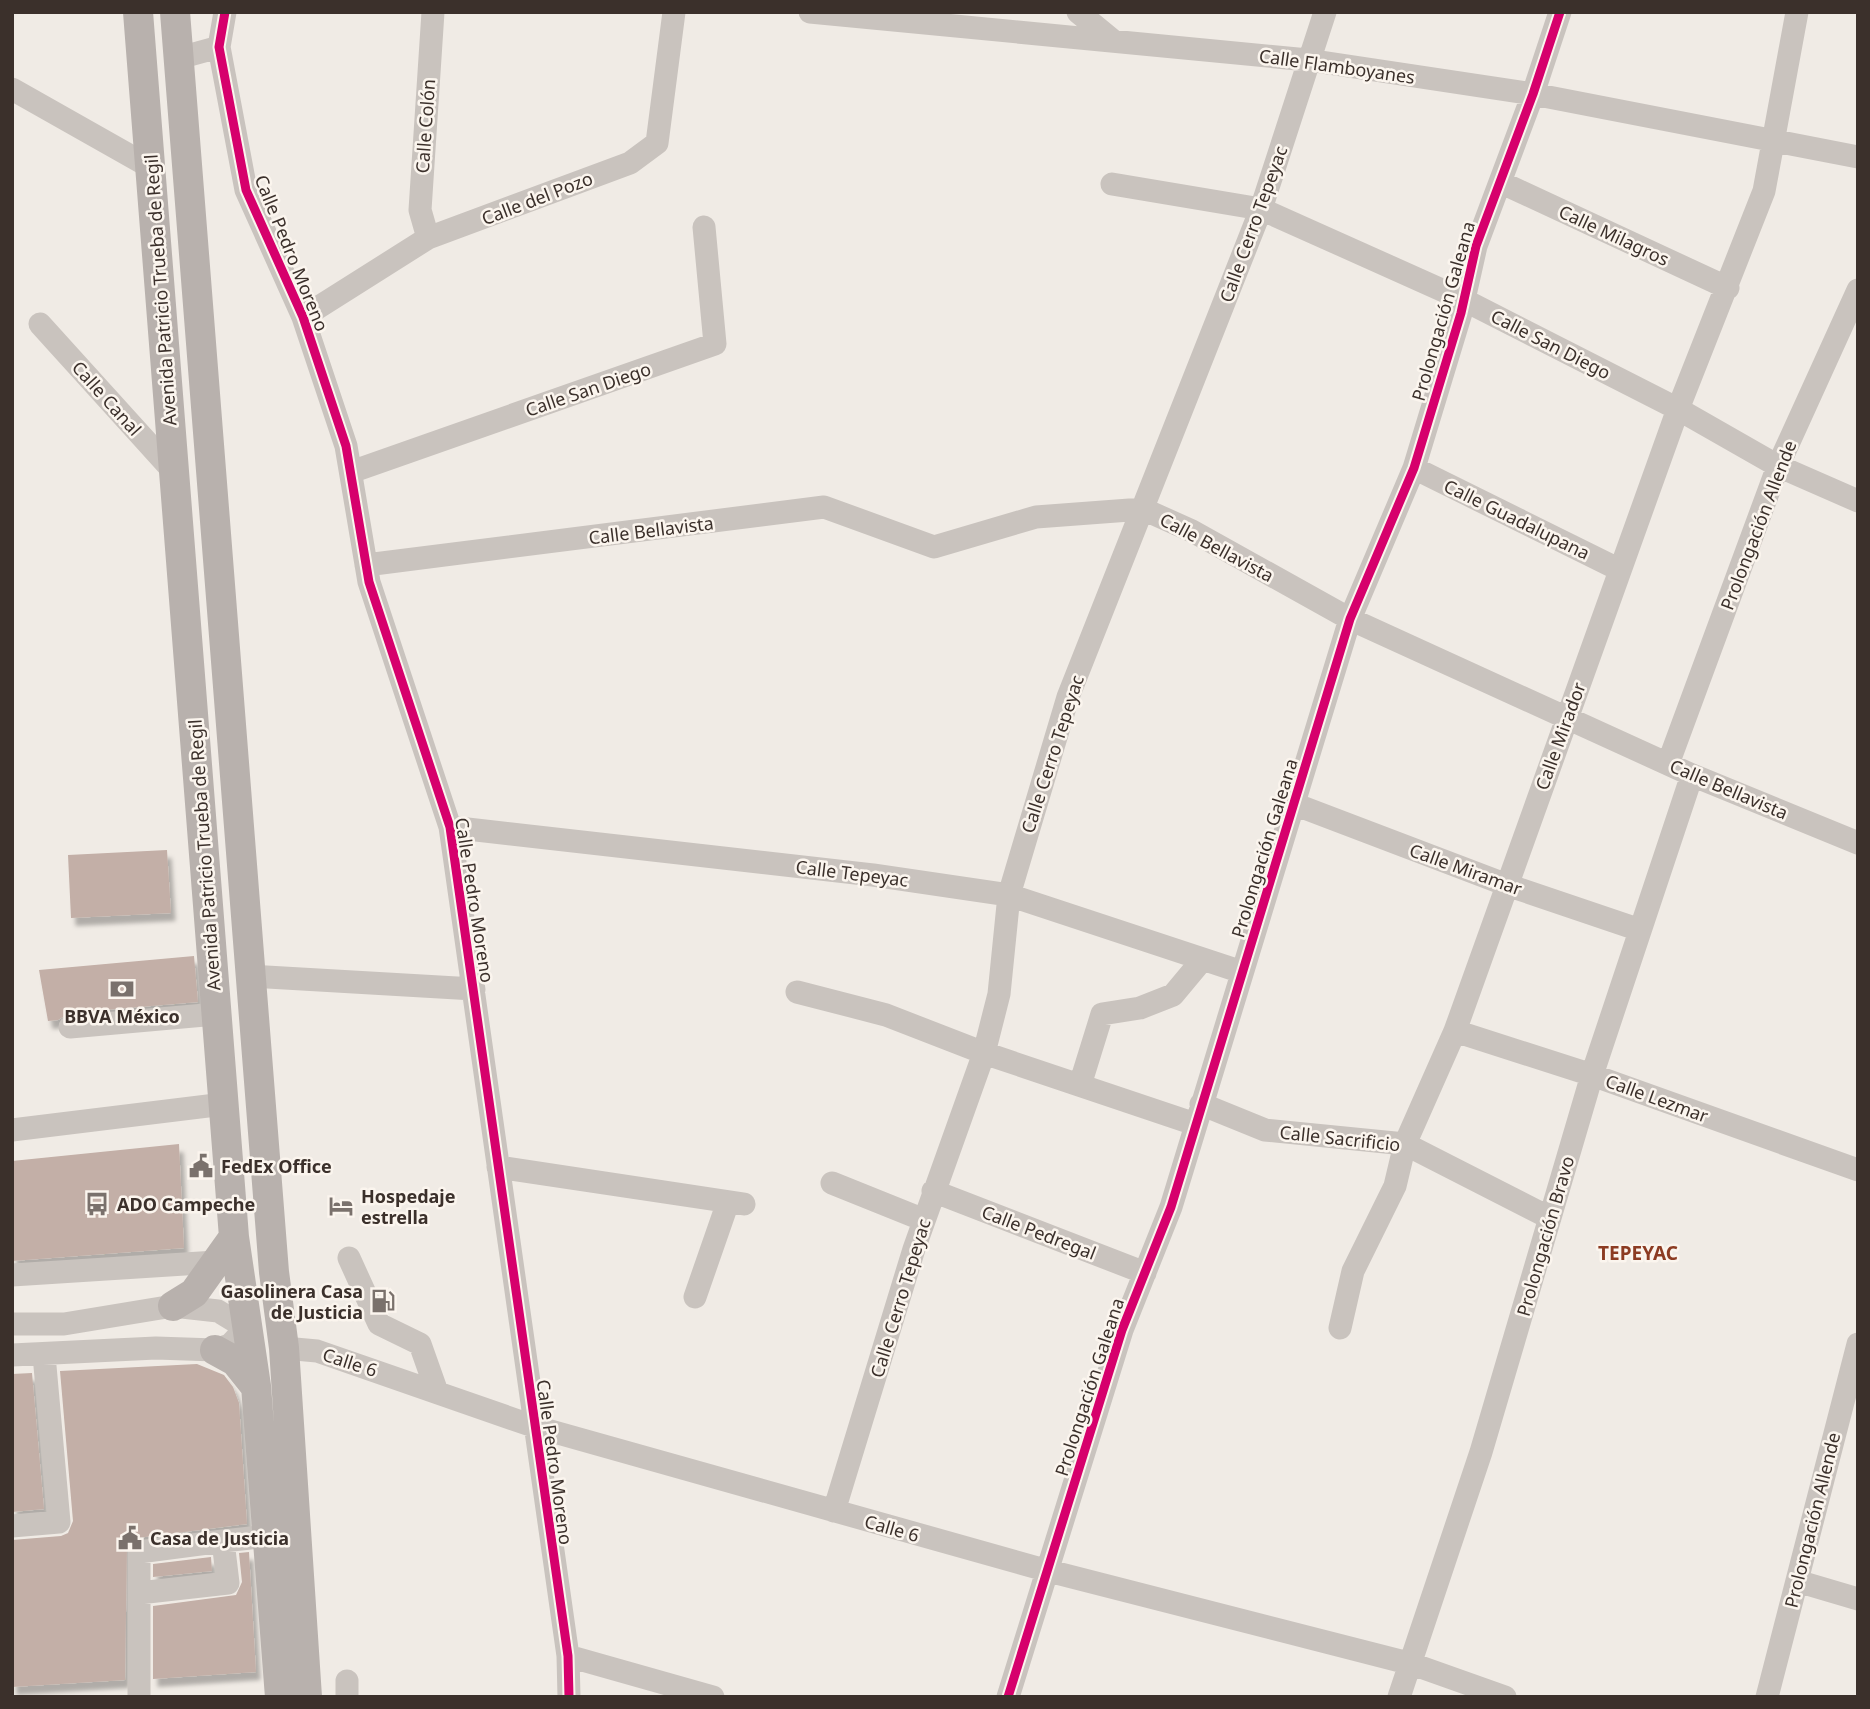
<svg xmlns="http://www.w3.org/2000/svg" width="1870" height="1709" viewBox="0 0 1870 1709" font-family="'Noto Sans',sans-serif">
<defs>
<filter id="shadow"><feDropShadow dx="4.5" dy="8" stdDeviation="2" flood-color="#0004"/></filter>
</defs>
<rect width="100%" height="100%" fill="#f0ebe5"/>
<!-- building -->
<path fill="#c3afa7" filter="url(#shadow)" d="M167 850 171 913 71 918 68 855Z
M194 956 198 1002 69 1013 58 1020 48 1021 39 970Z
M179 1144 184 1248 12 1261V1161Z
M197 1364 224 1375 233 1387 239 1403 247 1524 137 1538 127 1545 125 1680 12 1687V1540L61 1536 68 1533 73 1521 60 1371Z
M32 1373 44 1509 12 1512V1374Z
M249 1552 256 1672 153 1679V1606L236 1595 242 1582 239 1553Z
M211 1557 212 1571 153 1577V1564Z"/>
<g fill="none" stroke-linecap="round" stroke-linejoin="round">
<!-- minor -->
<path stroke="#c9c3be" stroke-width="23" d="M225 12 219 47 246 190 303 317 346 446 369 582 450 827 568 1656 569 1697
M810 12 1308 60 1533 94 1858 157
M1078 12 1112 40
M179 58 219 47
M12 89 150 167
M1500 182 1728 288
M1112 184 1261 209 1464 300 1678 409 1778 466 1858 501
M428 238 420 210 433 12
M303 317 428 238 630 163 657 143 674 12
M40 324 174 472
M1414 468 1620 570
M351 472 715 344 704 227
M366 565 824 507 934 547 1036 517 1143 509 1192 531 1350 619 1692 775 1858 843
M1668 764 1778 466 1858 290
M1294 804 1507 885 1640 930
M450 827 873 875 1009 895 1242 972
M251 976 474 989
M797 992 886 1015 984 1053 1195 1124
M70 1027 216 1014
M1455 1031 1592 1075 1858 1170
M1080 1085 1102 1014 1140 1008 1173 995 1203 959
M1201 1104 1265 1130 1405 1144 1550 1218
M12 1130 224 1104
M498 1167 744 1204
M832 1183 924 1220
M933 1191 1145 1273
M349 1258 379 1324 420 1344 437 1392
M12 1275 216 1262
M695 1297 728 1202
M12 1324H64L173 1306 218 1311 246 1328 230 1345 215 1350 156 1348 12 1355
M1340 1328 1353 1271 1395 1186 1405 1144 1455 1031 1678 409 1764 191 1797 12
M284 1348 317 1351 533 1426 1045 1570 1412 1664 1505 1697
M834 1511 914 1249 984 1053 999 994 1009 895 1068 697 1261 209 1325 12
M12 1526 59 1522 44 1355
M223 1541 268 1536
M1797 1581 1858 1599
M139 1593 228 1583 223 1541 139 1552V1697
M568 1656 713 1697
M347 1681V1697
M1008 1697 1122 1330 1171 1207 1350 619 1414 468 1461 313 1476 246 1533 94 1560 12
M1399 1697 1481 1452 1592 1075 1692 775
M1767 1697 1858 1344"/>
<!-- major -->
<path stroke="#b8b1ad" stroke-width="30" d="M138 12 234 1237 256 1386 280 1697
M175 12 274 1272 284 1348 307 1697
M173 1306 194 1293 234 1237
M215 1350 235 1361 255 1386"/>
<!-- cycleway casing -->
<g stroke="#fbf5ee" stroke-width="13">
<path id="cycleway" d="M225 12 219 47 246 190 303 317 346 446 369 582 450 827 568 1656 569 1697
M1008 1697 1122 1330 1171 1207 1350 619 1414 468 1461 313 1476 246 1533 94 1560 12"/>
</g>
<!-- cycleway -->
<use href="#cycleway" stroke="#d6006c" stroke-width="9"/>
</g>
<!-- icons -->
<defs>
<g id="bank-bare" transform="scale(1.89)"><path d="M-6-4H6V4H-6ZM0-2.3a2.3 2.3 0 1 0 0 4.6a2.3 2.3 0 1 0 0-4.6Z" fill="#7a716c" stroke="#fbf5ee" stroke-width="2.5" paint-order="stroke"/></g>
<g id="civic-bare" transform="scale(1.89)"><path d="M-.6-6.5H3V-4.5H.6V-3L4-1V1h2V6H-6V1h2V-1L-.6-3ZM-1.2 2.5V6h2.4V2.5Z" fill="#7a716c" stroke="#fbf5ee" stroke-width="2.5" paint-order="stroke"/></g>
<g id="bus-bare" transform="scale(1.89)"><path d="M-5-6H5V4H4V6H2V4H-2V6H-4V4H-5ZM-3.5-4V0h7V-4ZM-3.5 1.2v1.5H-2V1.2ZM2 1.2v1.5H3.5V1.2Z" fill="#7a716c" stroke="#fbf5ee" stroke-width="2.5" paint-order="stroke"/></g>
<g id="hotel-bare" transform="scale(1.89)"><path d="M-6-4.5h1.5V1H6V5H4.5V3h-9V5H-6ZM-4 0a1.8 1.8 0 1 1 3.6 0ZM.5 0V-2.5h3Q6-2.5 6 0Z" fill="#7a716c" stroke="#fbf5ee" stroke-width="2.5" paint-order="stroke"/></g>
<g id="fuel-bare" transform="scale(1.89)"><path d="M-5.5-6h7V0h2V4h1.3V-2.5L3-4.5l.8-.8L6-3V5H2.5V1h-1V6h-7ZM-4.2-4.7v3.2H.2V-4.7Z" fill="#7a716c" stroke="#fbf5ee" stroke-width="2.5" paint-order="stroke"/></g>
</defs>
<g fill-rule="evenodd">
<use href="#bank-bare" x="122" y="989"/>
<use href="#civic-bare" x="201" y="1166"/>
<use href="#bus-bare" x="97" y="1204"/>
<use href="#hotel-bare" x="341" y="1206"/>
<use href="#fuel-bare" x="383" y="1301"/>
<use href="#civic-bare" x="130" y="1538"/>
</g>
<g text-anchor="middle" dominant-baseline="central" stroke-width="5" stroke-linejoin="round" paint-order="stroke">
<!-- street labels -->
<g font-size="18" fill="#3b302b" stroke="#fbf5ee">
<text transform="translate(1337 66) rotate(8)">Calle Flamboyanes</text>
<text transform="translate(425 126) rotate(-86)">Calle Colón</text>
<text transform="translate(537 198) rotate(-21)">Calle del Pozo</text>
<text transform="translate(1253 224) rotate(-70)">Calle Cerro Tepeyac</text>
<text transform="translate(1614 235) rotate(25)">Calle Milagros</text>
<text transform="translate(292 253) rotate(68)">Calle Pedro Moreno</text>
<text transform="translate(160 290) rotate(-94)">Avenida Patricio Trueba de Regil</text>
<text transform="translate(1443 311) rotate(-74)">Prolongación Galeana</text>
<text transform="translate(1551 344) rotate(27)">Calle San Diego</text>
<text transform="translate(588 389) rotate(-19)">Calle San Diego</text>
<text transform="translate(107 398) rotate(48)">Calle Canal</text>
<text transform="translate(1517 519) rotate(26)">Calle Guadalupana</text>
<text transform="translate(1758 525) rotate(-69)">Prolongación Allende</text>
<text transform="translate(651 530) rotate(-7)">Calle Bellavista</text>
<text transform="translate(1217 547) rotate(28)">Calle Bellavista</text>
<text transform="translate(1560 736) rotate(-70)">Calle Mirador</text>
<text transform="translate(1052 754) rotate(-72)">Calle Cerro Tepeyac</text>
<text transform="translate(1729 789) rotate(23)">Calle Bellavista</text>
<text transform="translate(1264 848) rotate(-73)">Prolongación Galeana</text>
<text transform="translate(204 855) rotate(-94)">Avenida Patricio Trueba de Regil</text>
<text transform="translate(1466 869) rotate(20)">Calle Miramar</text>
<text transform="translate(852 873) rotate(7)">Calle Tepeyac</text>
<text transform="translate(475 900) rotate(81)">Calle Pedro Moreno</text>
<text transform="translate(1657 1098) rotate(20)">Calle Lezmar</text>
<text transform="translate(1340 1138) rotate(6)">Calle Sacrificio</text>
<text transform="translate(1039 1232) rotate(21)">Calle Pedregal</text>
<text transform="translate(1545 1236) rotate(-74)">Prolongación Bravo</text>
<text transform="translate(900 1298) rotate(-73)">Calle Cerro Tepeyac</text>
<text transform="translate(350 1362) rotate(18)">Calle 6</text>
<text transform="translate(1089 1387) rotate(-72)">Prolongación Galeana</text>
<text transform="translate(555 1462) rotate(82)">Calle Pedro Moreno</text>
<text transform="translate(1812 1520) rotate(-76)">Prolongación Allende</text>
<text transform="translate(892 1528) rotate(16)">Calle 6</text>
</g>
<!-- poi labels -->
<g font-size="18" font-weight="bold" fill="#3b302b" stroke="#fbf5ee" text-anchor="start">
<text x="122" y="1016" text-anchor="middle">BBVA México</text>
<text x="221" y="1166">FedEx Office</text>
<text x="361" y="1196">Hospedaje<tspan x="361" dy="21">estrella</tspan></text>
<text x="117" y="1204">ADO Campeche</text>
<text x="363" y="1291" text-anchor="end">Gasolinera Casa<tspan x="363" dy="21">de Justicia</tspan></text>
<text x="150" y="1538">Casa de Justicia</text>
</g>
<!-- neighbourhood labels -->
<g font-size="19" font-weight="bold" fill="#8c3b22" stroke="#fbf5ee">
<text x="1638" y="1253">TEPEYAC</text>
</g>
</g>
<!-- border -->
<rect width="1870" height="1709" fill="none" stroke="#3b302b" stroke-width="28"/>
</svg>
